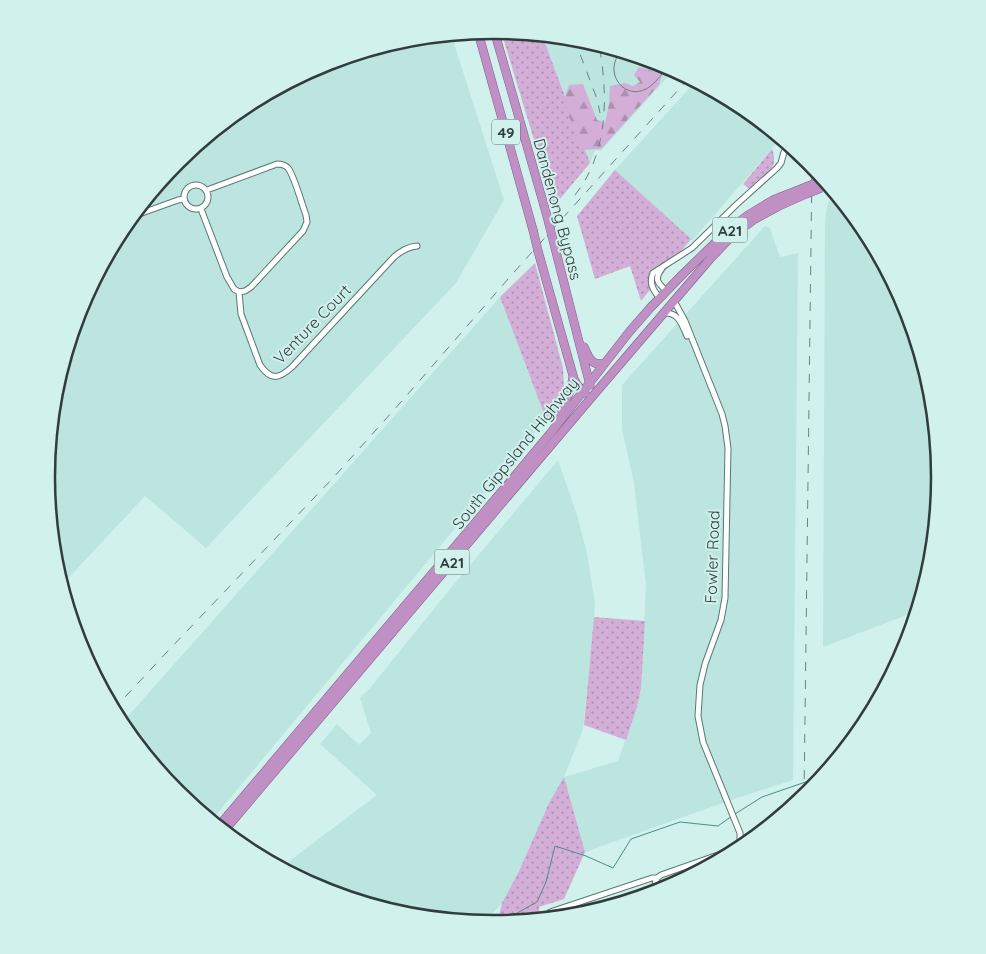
<svg xmlns="http://www.w3.org/2000/svg" width="986" height="954" viewBox="0 0 986 954" font-family="Quicksand,sans-serif">
<defs>
<pattern id="grass-dots" width="8" height="8" patternUnits="userSpaceOnUse" patternTransform="scale(1.25)"><rect width="8" height="8" fill="#d3aed7"/><path d="M2 2h.1M6 6h.1" fill="none" stroke="#ac8fb0" stroke-width="1.8" stroke-linecap="round"/></pattern>
<pattern id="forest-firs" width="22" height="20" patternUnits="userSpaceOnUse" patternTransform="scale(1.25)"><rect width="22" height="20" fill="#d3aed7"/><path d="M5 1l3.5 6h-7zM16 11l3.5 6h-7z" fill="#ac8fb0"/></pattern>
</defs>
<rect width="100%" height="100%" fill="#d1f1ed"/>
<!-- built -->
<path fill="#bce5e0" d="M451 34 504 200 456 283 206 548 145 496 61 586 55 564 46 477 55 390 80 306 121 228 177 161 245 105 322 64 406 39Z
M542 35 580 39 664 64 674 70 601 151 595 150 590 163Z
M696 81 742 105 781 138 692 241 614 171Z
M837 196 865 229 906 306 931 390 940 477 931 564 917 611 823 647 825 220 828 202Z
M765 226 770 228 780 257 798 253 793 780 731 800 585 852 564 778 549 803 519 871 502 903 491 915 481 923 406 915 322 890 280 868 377 795 320 744 337 724 359 745 371 733 360 698 370 688 446 594 558 460 577 515 587 553 595 603 593 633 583 729 564 777 618 761 637 707 641 689 646 585 634 483 622 430V385Z
M500 297 546 419 211 821 177 793 121 724Z
M710 865 664 890 580 915 561 917Z"/>
<!-- grass -->
<path fill="url(#grass-dots)" d="M501 31 542 35 590 163 554 206Z
M772 149C780 170 764 176 750 189L743 184Z
M615 170 691 239 641 301 630 266 595 279 577 216Z
M535 263 563 368 564 387 560 402 546 419 500 297Z
M594 617 645 621 641 689 637 707 626 740 584 725Z
M564 777 585 852 564 899 539 907 540 919 497 924 502 903 519 871 549 803Z"/>
<!-- forest -->
<path fill="url(#forest-firs)" d="M639 67 662 74 659 85 601 149 580 150 564 100 569 85 583 84 597 120 605 123 609 104 610 86 625 83 633 86 640 82 634 75Z"/>
<g fill="none" stroke-linecap="round" stroke-linejoin="round">
<!-- stream -->
<path stroke="#4a8e88" stroke-width="1" d="M735 814 762 797 823 776
M499 923 537 902 546 882 555 846 586 856 613 868 631 839 680 822 718 826 732 816"/>
<!-- minor casing -->
<g stroke="#5a7774" stroke-width="7">
<path id="minor" d="M184 197a12 12 0 1 1 24 0a12 12 0 1 1-24 0Z
M201 209 227 277 234 289 239 292 245 291 251 287 303 231 307 222 306 215C302 205 294 175 288 168 285 165 281 164 277 164L207 190
M131 217 178 200 184 199
M662 268C654 279 657 283 667 291
M239 292 241 314 260 365C271 381 279 379 292 367L394 257C401 251 407 247 417 246
M660 298C653 291 649 282 653 273L692 248 737 204 777 168 781 163 784 152
M674 301 685 321 722 414 725 426 728 448 725 598 721 620 705 664 700 685 698 716 703 742 740 833V843
M664 313C679 312 682 325 687 336
M227 827 237 843
M740 843H748
M655 893V884L657 878
M550 912 652 878H657L661 875 732 850 738 846 740 843"/>
</g>
<!-- trunk casing -->
<g stroke="#84608b" stroke-width="9">
<path id="trunk" d="M494 30 547 216
M478 32 533 230
M552 236 590 385
M538 251 574 379 578 386 585 393
M584 347C589 357 591 367 605 363
M558 418 571 389 573 377
M218 827 508 484 549 435 630 331 651 307 682 275 727 231 748 215 773 200 806 187
M224 831 591 398 710 259 732 236 755 219 779 206 806 194"/>
</g>
<!-- minor -->
<use href="#minor" stroke="#fff" stroke-width="5"/>
<!-- trunk -->
<use href="#trunk" stroke="#c08fc4" stroke-width="8"/>
<!-- tram -->
<path stroke="#6e817f" stroke-width="1" d="M622 51C602 69 622 101 646 89 655 84 662 74 668 66"/>
<!-- rail -->
<path stroke="#6e817f" stroke-width="1" stroke-dasharray="9 9" stroke-linecap="butt" d="M574 38 597 99 600 113
M575 195C609 152 608 95 599 44
M113 710 166 653 333 478 401 402 515 271 689 78
M804 797 812 164"/>
<!-- trunk-bridge casing -->
<g stroke="#84608b" stroke-width="9" stroke-linecap="butt">
<path id="trunk-bridge" d="M806 187 821 181
M806 194 821 188
M547 216 552 236
M533 230 538 251"/>
</g>
<!-- trunk-bridge -->
<use href="#trunk-bridge" stroke="#c08fc4" stroke-width="8"/>
</g>
<g text-anchor="middle" dominant-baseline="central" stroke-width="4" stroke-linejoin="round" paint-order="stroke">
<!-- shield labels -->
<g fill="#d1f1ed" stroke="#617371" stroke-width="1">
<rect x="492" y="119.5" width="28" height="25" rx="4"/>
<rect x="712.5" y="217.5" width="35" height="25" rx="4"/>
<rect x="434.5" y="549.5" width="35" height="25" rx="4"/>
</g>
<g font-size="15" font-weight="bold" fill="#313d3c">
<text x="506" y="132">49</text>
<text x="730" y="230">A21</text>
<text x="452" y="562">A21</text>
</g>
<!-- street labels -->
<g font-size="16" fill="#313d3c" stroke="#d1f1ed">
<text transform="translate(558 209) rotate(75)">Dandenong Bypass</text>
<text transform="translate(312 324) rotate(-46)">Venture Court</text>
<text transform="translate(515 453) rotate(-51)">South Gippsland Highway</text>
<text transform="translate(712 557) rotate(-88)">Fowler Road</text>
</g>
</g>
<!-- crop -->
<path d="M0 0H986V954H0ZM55 477a438 438 0 1 1 876 0a438 438 0 1 1-876 0Z" fill="#d1f1ed" fill-rule="evenodd"/>
<path fill="none" stroke="#313d3c" stroke-width="2.5" d="M55 477a438 438 0 1 1 876 0a438 438 0 1 1-876 0Z"/>
</svg>
